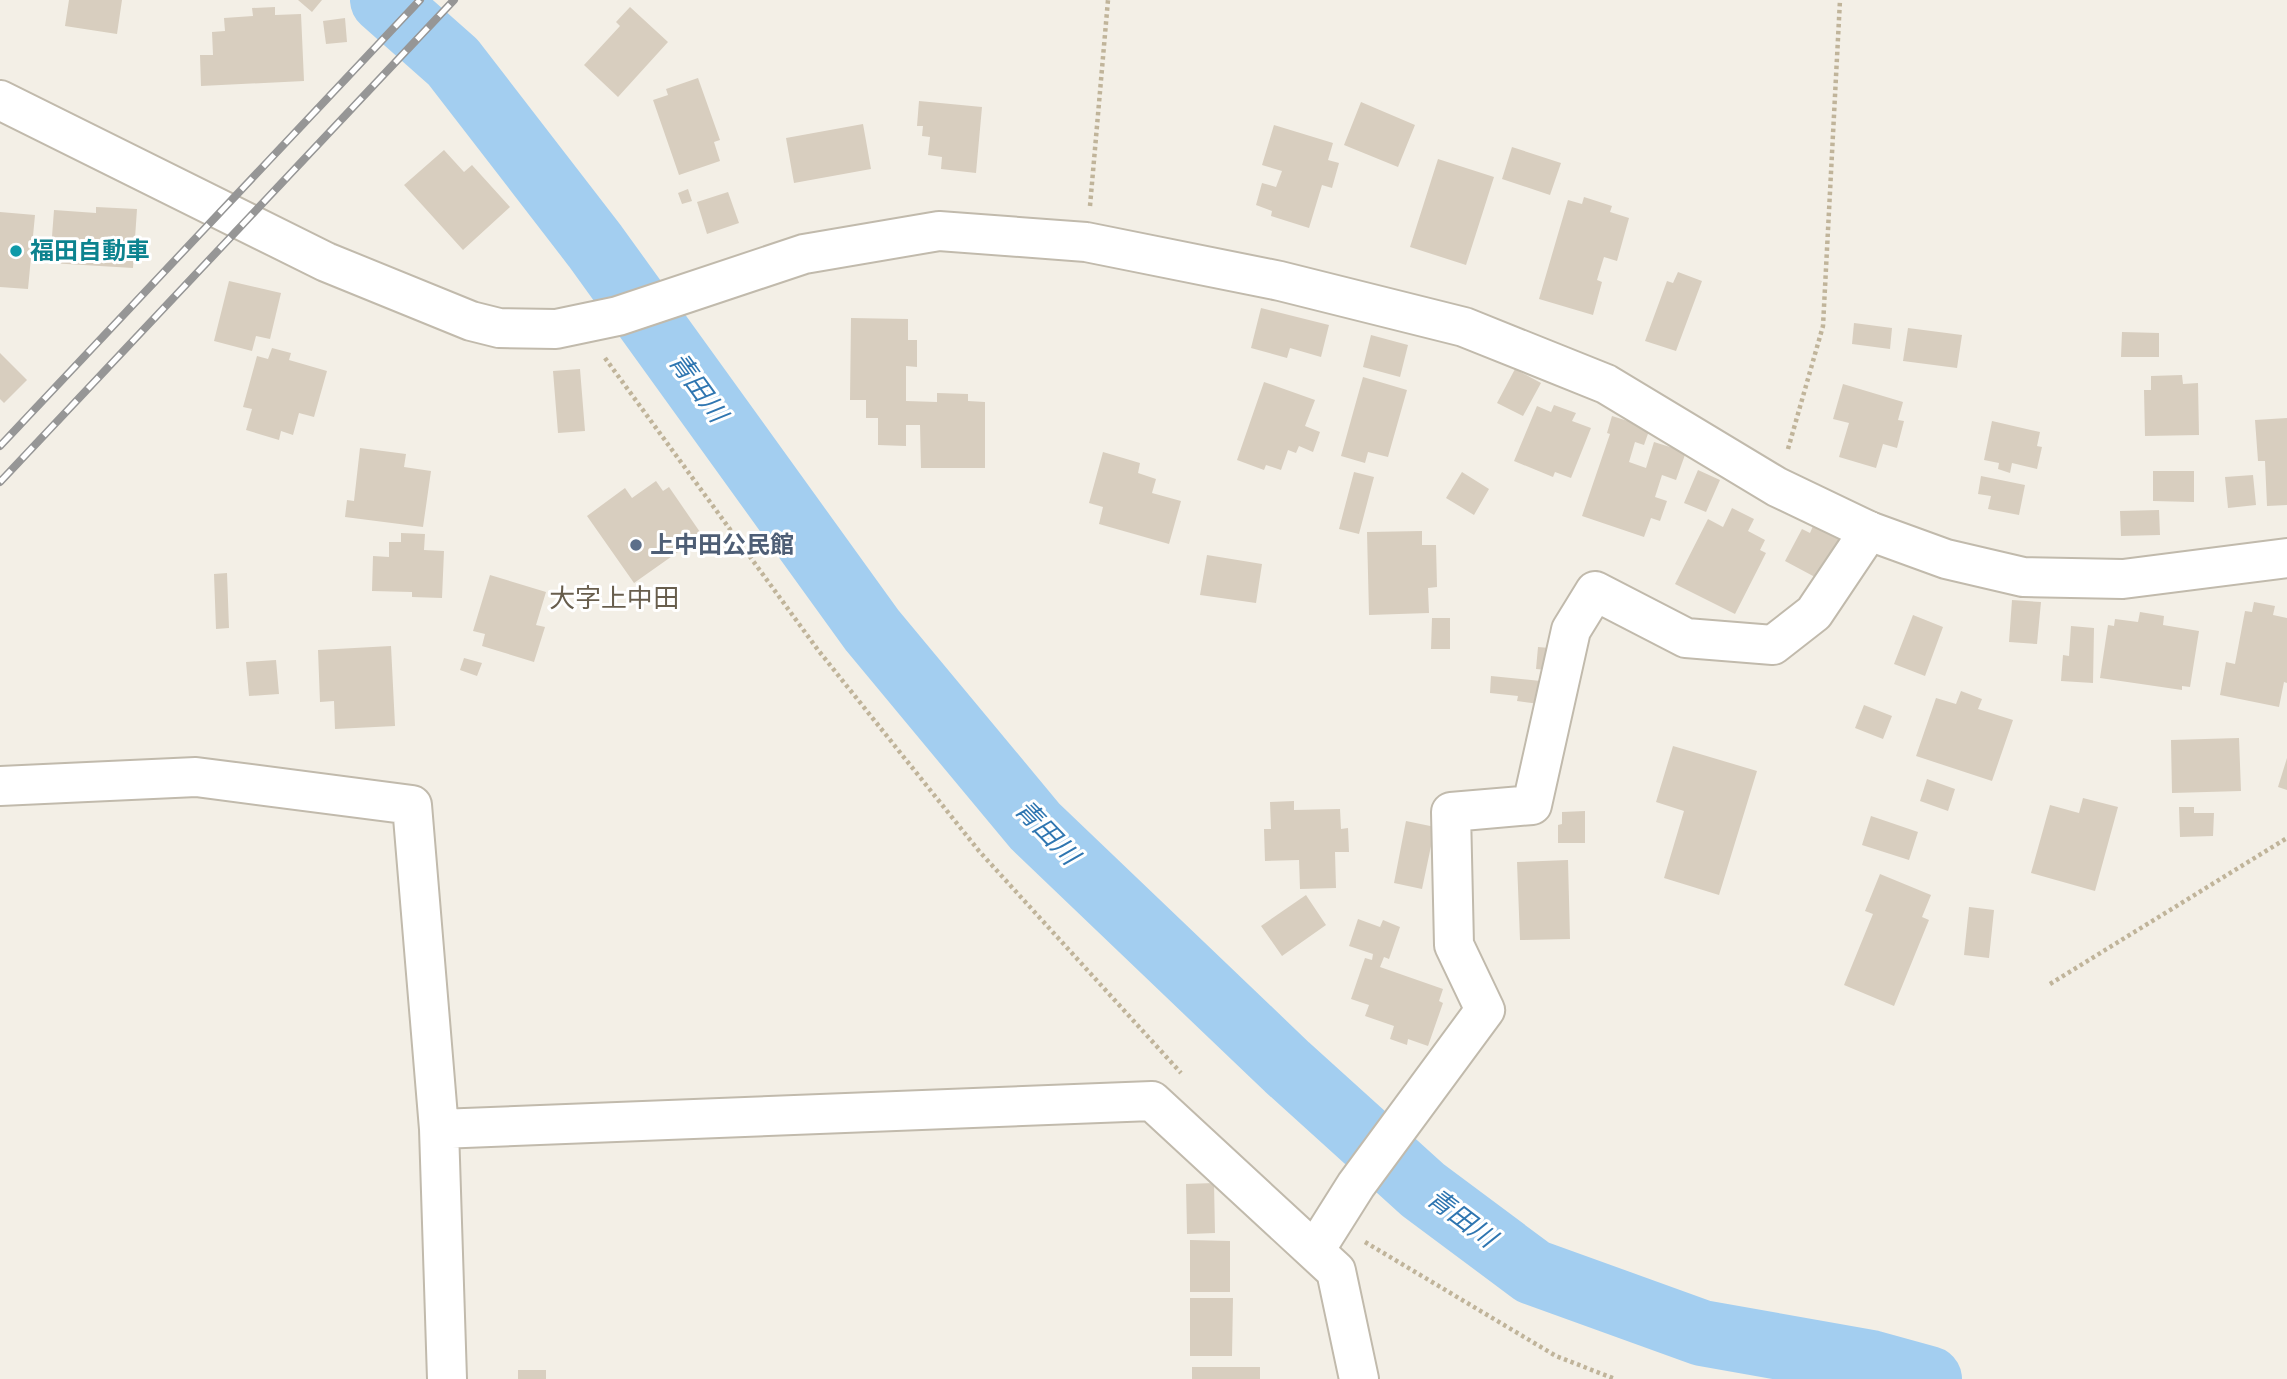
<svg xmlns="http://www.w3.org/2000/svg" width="2287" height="1379" viewBox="0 0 2287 1379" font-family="'Sofia Sans Condensed','Noto Sans JP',sans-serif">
<rect width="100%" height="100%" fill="#f3efe6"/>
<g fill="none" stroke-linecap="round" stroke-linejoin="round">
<!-- river -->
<path stroke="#a3cef0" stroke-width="66" d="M383 0 453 62 595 246 872 630 1035 826 1287 1067 1423 1190 1533 1272 1702 1333 1871 1363 1929 1379"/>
</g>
<!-- building -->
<path fill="#d8cebf" d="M69 0H122L117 34 65 26Z
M298 0H322L312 12Z
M275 7V15L301 14 304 81 201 86 200 55H213L212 32 225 31 224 18 253 16 252 8Z
M630 7 668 42 618 97 584 65 620 26 616 22Z
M345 18 347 42 326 44 323 21Z
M698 78 720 140 714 142 720 161 679 175 653 100 668 95 666 89Z
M919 101 982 107 976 173 941 169 942 157 928 155 930 137 922 136 923 126H917Z
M1361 102 1415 125 1398 167 1344 145Z
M863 124 871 169 794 183 786 138Z
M1274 125 1333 143 1328 160 1339 163 1332 188 1322 185 1309 228 1271 216 1272 211 1256 205 1262 183 1276 187 1282 171 1262 165Z
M1512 147 1561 163 1550 195 1502 179Z
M444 150 464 172 472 165 510 207 463 250 404 185Z
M1438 159 1494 177 1466 265 1410 247Z
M688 189 692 201 682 204 678 193Z
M728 192 739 223 707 234 697 202Z
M1584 197 1612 206 1610 212 1629 218 1617 261 1604 257 1597 280 1602 282 1593 315 1539 299 1568 200 1582 204Z
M96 207 137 209 133 268 50 263 54 210 96 213Z
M0 212 35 215 28 289 0 287Z
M1678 272 1702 281 1676 351 1645 341 1667 281 1673 283Z
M229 281 281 293 270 339 256 336 252 351 214 341Z
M1261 308 1329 325 1321 357 1290 348 1287 358 1251 348Z
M851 318 908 319V340H917V367L906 366V401L937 402V393L968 394V401L985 402V468H921L920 425H906V446L878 445V418H866V400H850Z
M1854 323 1892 328 1890 349 1852 344Z
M1908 328 1962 335 1957 368 1903 361Z
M2122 332 2159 333V357H2121Z
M1371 335 1408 345 1400 377 1363 367Z
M272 348 291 353 289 360 327 371 314 417 299 413 293 435 281 431 279 440 246 430 252 409 243 407 257 356 268 359Z
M0 353 27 380 4 403 0 399Z
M580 369 585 431 558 433 553 371Z
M1515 369 1541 383 1523 416 1497 403Z
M2182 375 2183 384 2198 383 2199 435 2145 436 2144 390H2151V376Z
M1363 377 1407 390 1388 457 1368 452 1365 463 1341 456Z
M1264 382 1315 400 1305 426 1320 432 1313 452 1299 446 1296 453 1288 450 1281 470 1266 465 1264 470 1237 460Z
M1843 384 1903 402 1898 420 1904 421 1897 448 1883 444 1876 468 1839 457 1849 423 1833 419Z
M1554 405 1576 413 1572 421 1591 428 1571 478 1555 472 1553 477 1514 461 1537 406 1551 412Z
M1612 416 1650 428 1644 445 1635 442 1629 462 1646 468 1654 442 1686 452 1676 480 1662 475 1655 497 1667 501 1660 521 1651 518 1644 537 1582 516 1610 434 1607 433Z
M2287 418V505L2267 506 2265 461H2258L2255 420Z
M1992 421 2040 432 2037 446 2042 447 2037 469 2012 463 2010 473 1998 469 1999 463 1984 460Z
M360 448 406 454 404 467 431 471 423 527 345 517 347 500 354 501Z
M1103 452 1140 463 1138 473 1156 479 1152 493 1181 501 1169 544 1099 524 1103 507 1089 503Z
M1698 470 1720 480 1706 512 1684 503Z
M2153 471H2194V502L2153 501Z
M1354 472 1374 477 1359 534 1339 529Z
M1462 472 1489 489 1474 515 1446 498Z
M2253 475 2256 505 2228 508 2225 477Z
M1981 476 2025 485 2019 515 1988 509 1991 496 1978 494Z
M656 481 663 491 669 487 702 535 634 583 587 516 625 488 632 498Z
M1732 508 1754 519 1748 531 1765 540 1760 550 1766 553 1735 614 1675 584 1708 519 1723 527Z
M2159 510 2160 535 2121 536 2120 511Z
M1813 526 1848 544 1828 584 1785 561 1802 529 1810 533Z
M1422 531V545H1436L1437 587 1428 588 1429 613 1369 615 1367 532Z
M401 533 425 534 424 550 444 551 442 598 412 597V592L372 591 373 556 389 557V542H401Z
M1207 555 1262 564 1256 603 1200 595Z
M227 573 229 628 216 629 214 574Z
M490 575 546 592 536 625 545 627 534 662 482 646 485 634 473 631Z
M2012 600 2041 602 2037 644 2009 642Z
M2254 602 2275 606 2273 615 2287 618V683L2284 682 2279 707 2220 695 2226 662 2235 664 2245 611 2252 612Z
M2140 612 2164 616 2163 625 2199 631 2190 687 2182 686V690L2100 678 2108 625 2114 626 2115 619 2138 622Z
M1913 615 1943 627 1925 676 1894 664Z
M1432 618H1450V649H1431Z
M2071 626 2094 628 2093 683 2061 681 2063 655 2069 656Z
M391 646 395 726 335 729 334 701 320 702 318 650Z
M1538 647 1561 649 1559 671 1536 669Z
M464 658 482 663 477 676 460 670Z
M276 660 279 694 249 696 246 662Z
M1491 676 1550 682 1547 705 1517 701 1518 696 1490 693Z
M1961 691 1982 699 1978 709 2013 720 1992 781 1916 756 1936 698 1956 704Z
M1864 705 1892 716 1883 739 1855 728Z
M2239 738 2241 791 2172 793 2171 740Z
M1673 746 1757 771 1719 895 1664 878 1684 811 1656 802Z
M2287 758V790L2278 787Z
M1927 779 1955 789 1948 811 1920 801Z
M2083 798 2118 807 2095 891 2031 873 2050 805 2079 813Z
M1294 801V810L1340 809 1341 829 1348 828 1349 852H1335L1336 888 1300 889 1299 860 1265 861 1264 829H1271L1270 802Z
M2179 807H2194V813H2214L2213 836 2180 837Z
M1585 811V843H1558V825L1562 824V812Z
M1871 816 1918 832 1909 860 1862 845Z
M1406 821 1435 827 1422 889 1394 883Z
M1568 860 1570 939 1520 940 1517 862Z
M1880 874 1931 895 1922 917 1929 920 1894 1006 1844 985 1873 914 1865 911Z
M1306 895 1326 925 1282 956 1261 926Z
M1969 907 1994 910 1989 958 1964 955Z
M1358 919 1380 927 1383 920 1400 927 1389 959 1384 957 1380 967 1443 989 1439 1001 1443 1003 1428 1046 1408 1039 1407 1045 1390 1039 1394 1026 1365 1016 1369 1005 1351 999 1365 958 1372 960 1373 954 1349 946Z
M1214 1183 1215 1233 1187 1234 1186 1184Z
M1190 1240 1230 1241V1292H1190Z
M1190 1298H1233L1232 1356H1190Z
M1192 1367H1260V1379H1192Z
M518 1370H546V1379H518Z"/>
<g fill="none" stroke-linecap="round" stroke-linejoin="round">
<!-- minor casing -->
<g stroke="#c1baac" stroke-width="42">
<path id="minor" d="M1315 1250 1356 1185 1485 1010 1454 945 1451 812 1532 805 1571 630 1595 591 1686 638 1773 645 1814 613 1869 531"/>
</g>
<!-- tertiary casing -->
<g stroke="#c1baac" stroke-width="42">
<path id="tertiary" d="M0 100 326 262 471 321 499 328 556 329 618 316 804 254 939 231 1086 242 1280 281 1464 327 1606 384 1777 487 1869 531 1946 559 2023 577 2123 579 2287 558
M0 786 196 777 412 805 439 1129 447 1379
M439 1129 1152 1101 1336 1271 1359 1379"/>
</g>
<!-- path -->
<path stroke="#c0b49a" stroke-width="4.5" stroke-dasharray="3.5 3.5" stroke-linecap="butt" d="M1090 206 1108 0
M605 358 818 650 979 851 1181 1073
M1788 449 1823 326 1840 0
M2050 984 2287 838
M1365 1242 1556 1356 1615 1379"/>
<!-- minor -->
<use href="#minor" stroke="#fff" stroke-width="38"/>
<!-- tertiary -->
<use href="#tertiary" stroke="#fff" stroke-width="38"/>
<!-- rail casing -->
<g stroke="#969696" stroke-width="8">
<path id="rail" d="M0 446 420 0
M0 482 454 0"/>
</g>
<!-- rail -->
<use href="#rail" stroke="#fff" stroke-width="5" stroke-dasharray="16" stroke-linecap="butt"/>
</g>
<!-- markers -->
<circle fill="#0f9aa8" stroke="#fff" stroke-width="2.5" cx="16" cy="251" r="7"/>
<circle fill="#5c6f8a" stroke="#fff" stroke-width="2.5" cx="636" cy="545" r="7"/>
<g text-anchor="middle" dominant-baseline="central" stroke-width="6" stroke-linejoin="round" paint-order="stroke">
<!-- culture labels -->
<g font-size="24" font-weight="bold" fill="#0d838f" stroke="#fff" text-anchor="start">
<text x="30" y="251">福田自動車</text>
</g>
<!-- service labels -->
<g font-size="24" font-weight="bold" fill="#4e5e75" stroke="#fff" text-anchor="start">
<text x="650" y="545">上中田公民館</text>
</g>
<!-- water labels -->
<g font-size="26" font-style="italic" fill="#2f76b1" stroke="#fff">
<text transform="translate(697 388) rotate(54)">青田川</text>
<text transform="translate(1046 833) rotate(46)">青田川</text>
<text transform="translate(1461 1219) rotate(37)">青田川</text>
</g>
<!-- neighbourhood labels -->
<g font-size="26" fill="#685e4d" stroke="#fff">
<text x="614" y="599">大字上中田</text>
</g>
</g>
</svg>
